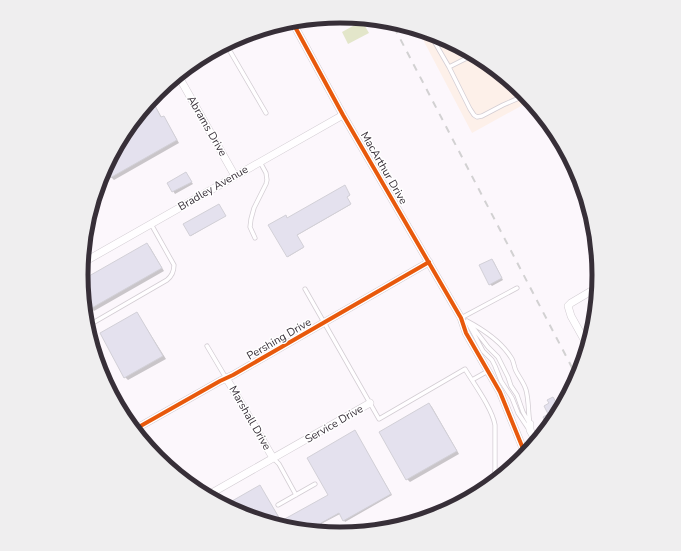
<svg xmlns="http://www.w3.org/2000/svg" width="681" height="551" viewBox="0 0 681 551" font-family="'Nunito Sans',sans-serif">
<rect width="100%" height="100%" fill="#fcf7fc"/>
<!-- industrial -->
<path fill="#fdf0e9" d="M419 32 440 36 524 92 530 101 472 133Z"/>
<!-- green -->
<path fill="#e3e6ca" d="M362 21 369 33 348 44 342 32Z"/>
<!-- shadow -->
<path fill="#0003" d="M152 100 162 118 163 117 166 120 179 143 114 180 111 177 106 169Z
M186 173 193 184 175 194 168 183Z
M345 187 350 195 346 198 350 205 296 236 303 248 288 257 270 225 287 219Z
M219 205 225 216 191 236 185 224Z
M147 244 150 247 164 271 94 311 91 309 86 300 82 281Z
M492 260 494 262 503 280 492 286 490 284Z
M136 313 139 316 166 359 128 380 125 377Z
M429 404 432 407 459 454 410 482 407 479Z
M356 433 392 495 345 522 340 514 321 524 325 531 323 532 241 515 226 505 260 486 282 522 329 495Z"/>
<!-- building -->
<path fill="#e4e1ee" stroke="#d2d0d7" d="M152 100 161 117 164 116 177 140 110 178 105 169Z
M186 172 192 182 172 192 167 183Z
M345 185 350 195 347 197 351 204 297 235 304 247 287 257 268 225 286 215 287 218Z
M219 204 226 216 190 236 183 224Z
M147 243 162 268 90 309 87 303 82 280Z
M492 259 502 278 489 285 479 265Z
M137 312 163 356 124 378 100 333Z
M553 397 559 407 547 425 543 417 548 414 544 406 549 403 547 400Z
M429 403 457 451 406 480 379 432Z
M355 430 391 494 343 521 339 513 321 523 324 529 321 531 241 515 225 505 260 485 281 521 328 495 307 458Z"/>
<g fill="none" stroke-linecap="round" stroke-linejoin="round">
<!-- service casing -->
<g stroke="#d3cdd3" stroke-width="5">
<path id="service" d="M441 37 434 41 449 67 471 56
M227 46 266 113
M449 67 470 109 474 115 477 117 482 116 503 105 526 95
M255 238 250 227 251 219 254 208 266 184 267 180 266 173 260 162
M305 289 379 419 465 369C474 384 492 408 495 425V470L493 480
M461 318 517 288
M467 321C484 330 502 342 512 359 514 363 514 367 516 371 519 377 524 383 526 390 529 401 528 413 530 424
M467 321 483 351 492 360 495 366 501 381 512 398 518 413 528 428
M91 324 167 280C172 276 174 272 174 265L151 224
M469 324 475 330 488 347 498 357 508 377 511 386 517 395 523 412 528 421
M207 346 226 378
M472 380 488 371
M524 451 531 448
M273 458 279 464 296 495
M278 505 315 484"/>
</g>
<!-- minor casing -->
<g stroke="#d3cdd3" stroke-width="8">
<path id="minor" d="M294 25 343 115 461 318 466 333 500 392 526 456
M179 77 235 176
M84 262 343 115
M586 343 571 316 568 306 571 303 598 287
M99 367 121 405
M226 378 231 386 273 458
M530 424V430L536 441
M137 428 220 381 233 375 429 262
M210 494 370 403"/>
</g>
<!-- service -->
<use href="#service" stroke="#fffeff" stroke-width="3.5"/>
<!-- minor -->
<use href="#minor" stroke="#fffeff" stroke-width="7"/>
<!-- rail -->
<path stroke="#d2d1d2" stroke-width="2" stroke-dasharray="7 7" stroke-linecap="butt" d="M394 27 578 379"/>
<!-- cycleway casing -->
<g stroke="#fff" stroke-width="6">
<path id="cycleway" d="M294 25 343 115 461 318 466 333 500 392 526 456
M137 428 220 381 233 375 429 262"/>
</g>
<!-- cycleway -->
<use href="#cycleway" stroke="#e8590c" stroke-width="4"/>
</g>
<g text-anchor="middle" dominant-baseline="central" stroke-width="3" stroke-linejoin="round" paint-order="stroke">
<!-- street labels -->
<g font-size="11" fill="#372f38" stroke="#fff">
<text transform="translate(207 126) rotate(60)">Abrams Drive</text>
<text transform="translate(384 168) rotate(60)">MacArthur Drive</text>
<text transform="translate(213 188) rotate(-30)">Bradley Avenue</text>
<text transform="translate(279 339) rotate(-30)">Pershing Drive</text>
<text transform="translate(250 418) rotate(60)">Marshall Drive</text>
<text transform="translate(334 424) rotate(-30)">Service Drive</text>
</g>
</g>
<!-- crop -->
<path d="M0 0H681V551H0ZM88 275a252 252 0 1 1 504 0a252 252 0 1 1-504 0Z" fill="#efeeef" fill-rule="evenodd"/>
<path fill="none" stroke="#372f38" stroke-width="5" d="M88 275a252 252 0 1 1 504 0a252 252 0 1 1-504 0Z"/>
</svg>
